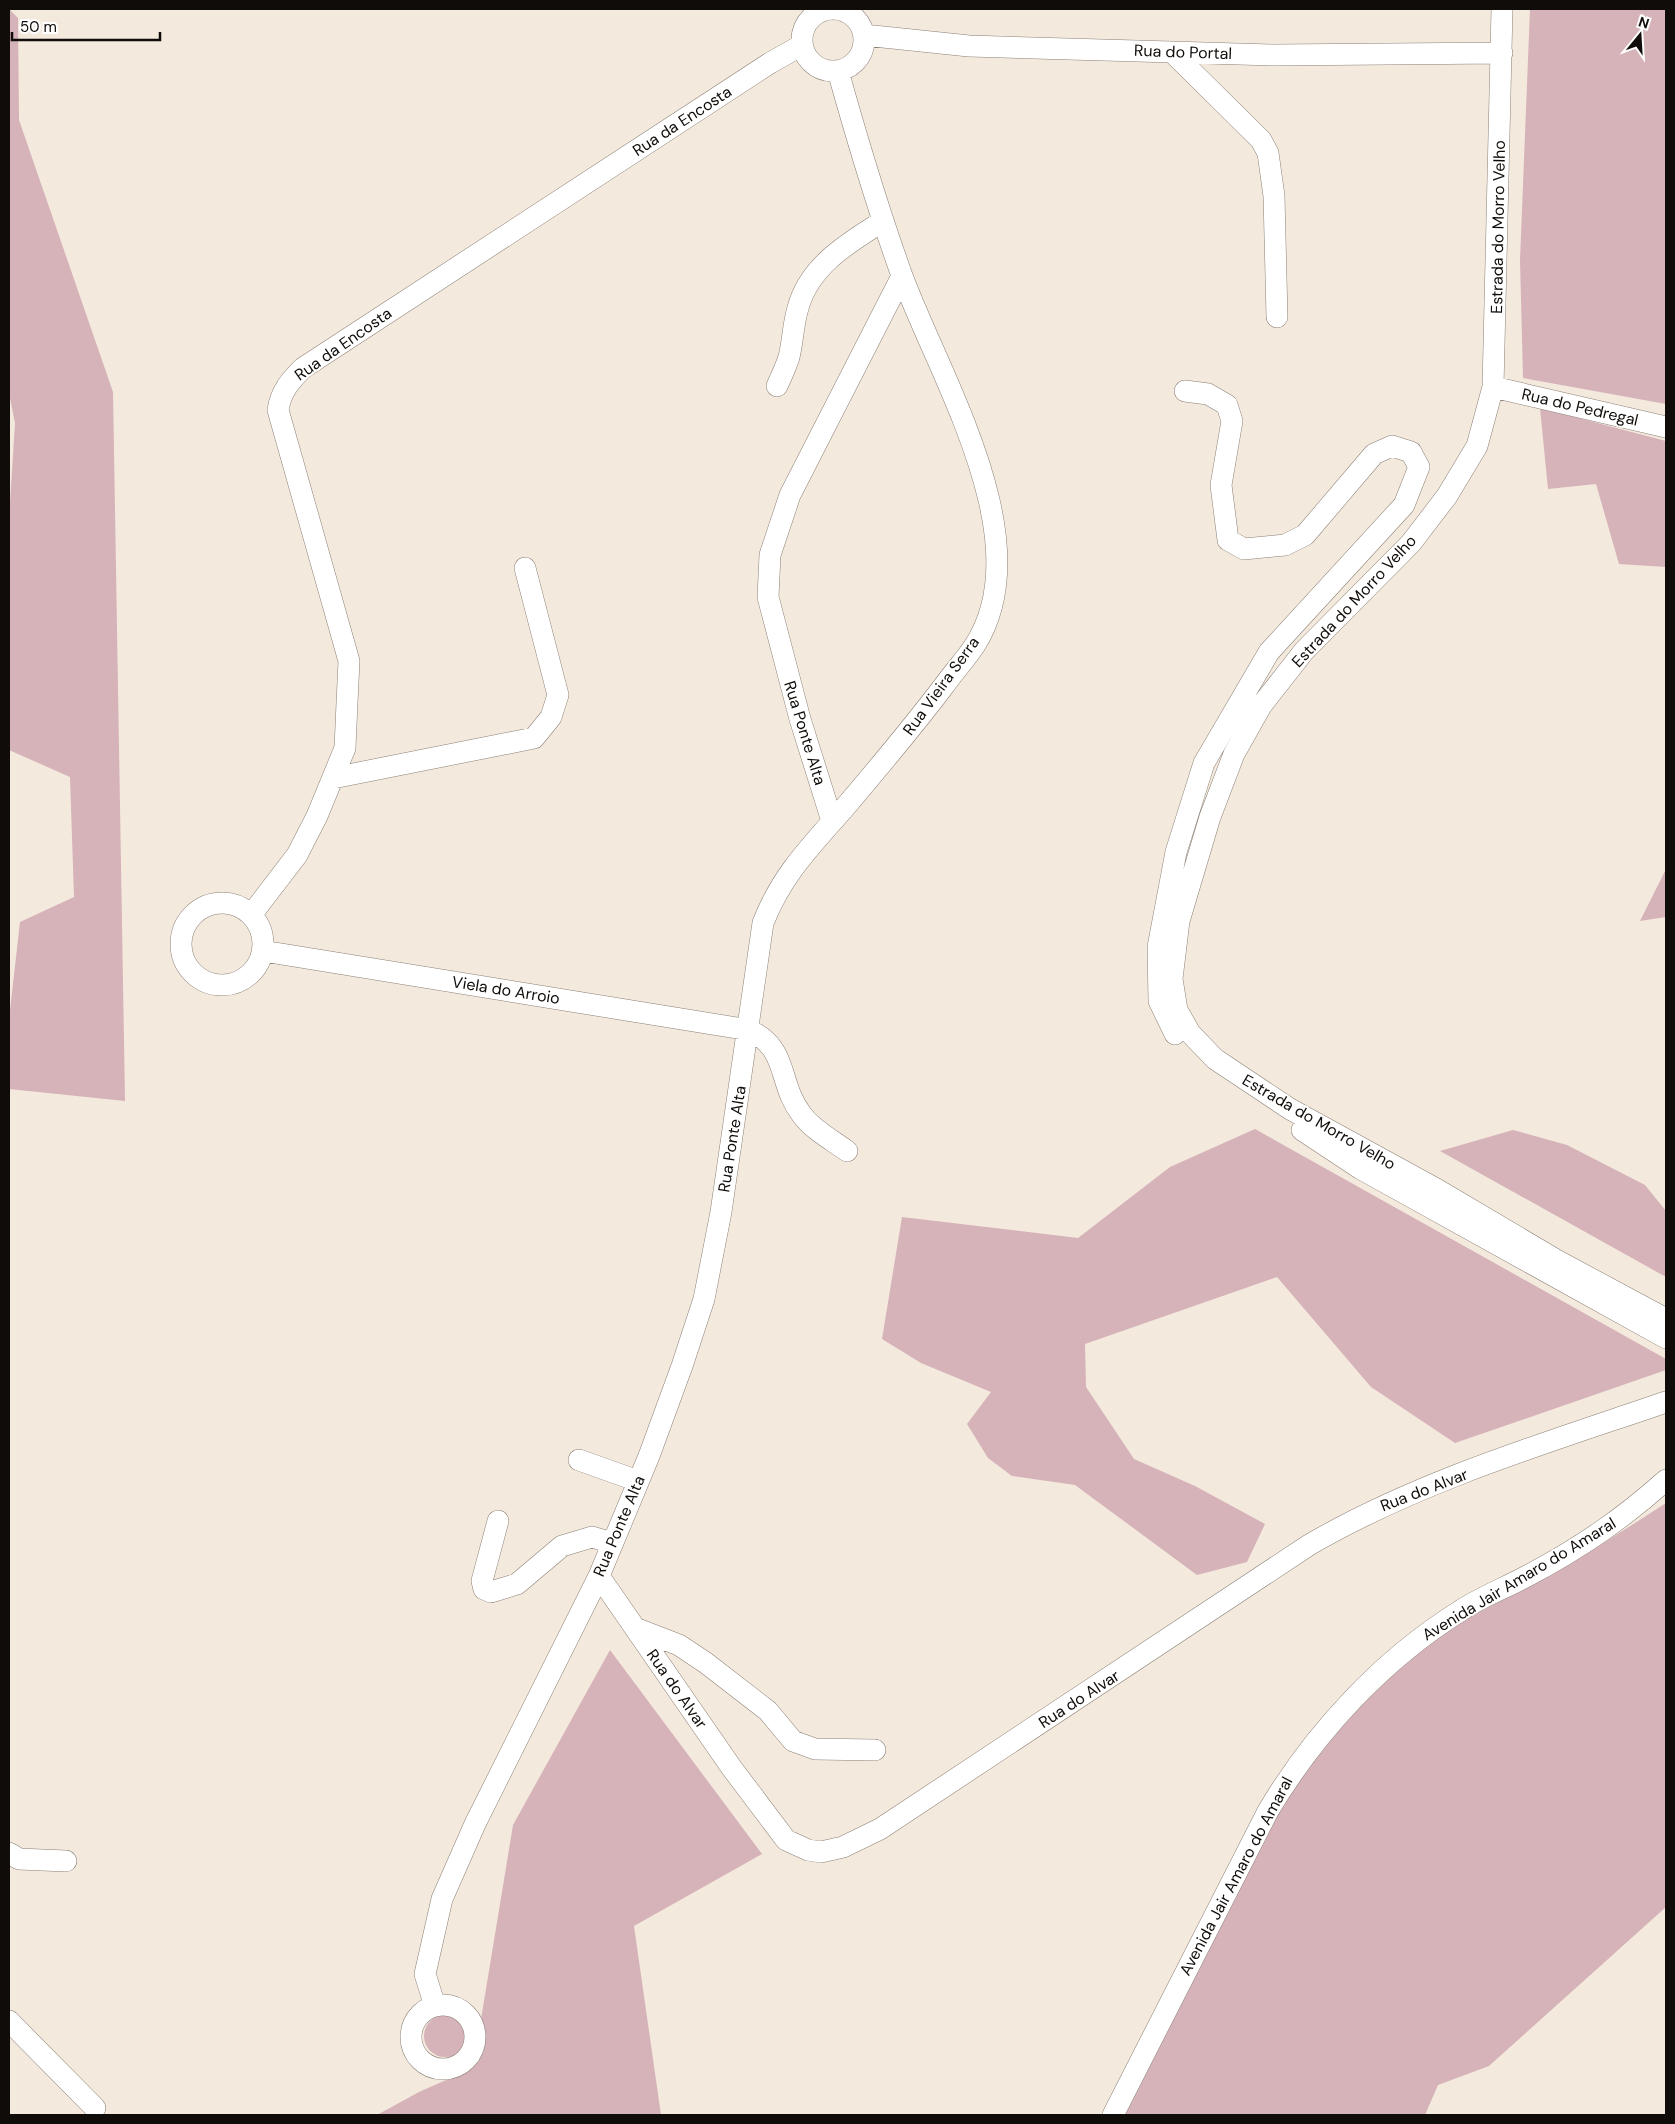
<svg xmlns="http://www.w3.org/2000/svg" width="1675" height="2124" viewBox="0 0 1675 2124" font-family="'DM Sans',sans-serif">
<rect width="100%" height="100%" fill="#f4e9dd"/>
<!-- green -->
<path fill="#d6b2b9" d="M9 9 18 18 19 120 113 392 125 1101 9 1089V1019L20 922 74 897 70 777 9 750V518L15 423 9 393Z
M1530 9H1666V404L1523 378 1520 260Z
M1540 408 1666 441V567L1619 564 1596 484 1548 489Z
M1666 869V917L1640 921Z
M1255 1129 1666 1359V1370L1455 1443 1371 1387 1277 1277 1085 1344 1086 1387 1134 1459 1195 1486 1265 1524 1247 1562 1197 1575 1075 1485 1012 1476 988 1458 967 1424 991 1392 921 1363 882 1339 902 1217 1078 1238 1170 1167Z
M1513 1130 1567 1145 1645 1185 1666 1211V1277L1440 1151Z
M1666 1503V1907L1489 2066 1438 2085 1425 2115H1125L1277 1816C1315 1752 1366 1695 1423 1648 1457 1621 1496 1605 1534 1584 1579 1559 1623 1531 1666 1503Z
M610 1650 762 1854 634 1926 661 2115H377L419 2092 473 2068 513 1825Z
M424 2036a21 21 0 1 1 42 0a21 21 0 1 1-42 0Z"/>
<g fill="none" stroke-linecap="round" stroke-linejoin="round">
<!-- minor casing -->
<g stroke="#8b8076" stroke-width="22">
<path id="minor" d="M802 40a31 31 0 1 1 62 0a31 31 0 1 1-62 0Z
M1502 9 1493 387 1477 446 1447 496 1411 543 1304 651 1261 706 1234 754 1210 817 1179 921 1172 979 1177 1010 1190 1033 1215 1059 1290 1109 1438 1190 1558 1261 1666 1319
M864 35 969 46 1172 52 1274 55 1502 53
M1172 52 1261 140 1268 153 1274 196 1277 317
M777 386C781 377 786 367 789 357 793 341 793 324 798 308 809 266 848 243 883 221
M1493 387 1666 427
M333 778 534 738 551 717 558 695 525 568
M832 821 800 719 768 597 770 555 790 495 902 276
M181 944a41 41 0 1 1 82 0a41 41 0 1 1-82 0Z
M251 915 297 855 317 816 345 748 347 703 349 661 278 410C281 391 290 381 303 368L770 63 802 45
M263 951 749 1030C790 1049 777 1083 802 1115 813 1130 832 1140 847 1151
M1175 1034 1159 1001 1158 947 1176 852 1204 763 1269 652 1404 505 1419 467 1411 452 1392 446 1374 454 1305 535 1285 545 1244 549 1228 540 1221 485 1232 421 1227 405 1208 394 1185 391
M1302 1130 1361 1169 1666 1338
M579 1460 638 1481
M498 1521 482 1581 484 1589 491 1592 517 1584 562 1546 592 1537 612 1543
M599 1576 731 1767 786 1840 808 1850 821 1852 843 1847 880 1829 1309 1545C1419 1481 1546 1443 1666 1402
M635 1628 679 1645 706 1663 768 1711 793 1741 815 1749 875 1750
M9 1853 19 1859 66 1861
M411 2037a32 32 0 1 1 64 0a32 32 0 1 1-64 0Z
M435 2006 425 1974 442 1899 475 1824 599 1576 649 1456 682 1366 704 1299 721 1212 763 923C782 874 812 845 846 806 879 767 912 728 943 687 953 673 965 660 975 645 1042 540 938 375 901 273 877 206 857 139 838 71
M9 2021 95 2108
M1113 2115 1268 1811C1315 1732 1382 1660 1460 1611 1481 1597 1505 1588 1527 1576 1580 1548 1621 1520 1666 1480"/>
</g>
<!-- minor -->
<use href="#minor" stroke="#fff" stroke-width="21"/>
</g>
<g text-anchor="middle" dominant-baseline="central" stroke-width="4" stroke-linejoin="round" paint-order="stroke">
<!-- street labels -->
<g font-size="16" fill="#100c09" stroke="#fff">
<text transform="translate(1183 52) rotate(2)">Rua do Portal</text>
<text transform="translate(682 121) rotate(-33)">Rua da Encosta</text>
<text transform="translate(1498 227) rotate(-89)">Estrada do Morro Velho</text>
<text transform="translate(343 344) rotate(-35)">Rua da Encosta</text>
<text transform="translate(1580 407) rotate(13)">Rua do Pedregal</text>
<text transform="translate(1354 601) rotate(-47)">Estrada do Morro Velho</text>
<text transform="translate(941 686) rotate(-54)">Rua Vieira Serra</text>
<text transform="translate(805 733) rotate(73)">Rua Ponte Alta</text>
<text transform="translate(506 990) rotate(9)">Viela do Arroio</text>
<text transform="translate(1319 1122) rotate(30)">Estrada do Morro Velho</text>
<text transform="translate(732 1139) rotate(-81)">Rua Ponte Alta</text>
<text transform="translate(1424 1490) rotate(-21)">Rua do Alvar</text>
<text transform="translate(619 1526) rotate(-67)">Rua Ponte Alta</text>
<text transform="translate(1519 1579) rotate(-31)">Avenida Jair Amaro do Amaral</text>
<text transform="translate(677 1689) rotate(55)">Rua do Alvar</text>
<text transform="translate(1079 1699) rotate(-33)">Rua do Alvar</text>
<text transform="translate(1236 1876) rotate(-62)">Avenida Jair Amaro do Amaral</text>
</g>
</g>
<!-- border -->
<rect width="1675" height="2124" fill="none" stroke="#100c09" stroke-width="20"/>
<!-- north arrow -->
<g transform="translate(1640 35) rotate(18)" stroke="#ffffff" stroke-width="4" paint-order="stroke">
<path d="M0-4L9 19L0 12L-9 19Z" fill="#100c09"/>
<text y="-8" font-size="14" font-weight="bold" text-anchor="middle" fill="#100c09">N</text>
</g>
<!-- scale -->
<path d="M12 32v8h148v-8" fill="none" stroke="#100c09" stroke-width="2.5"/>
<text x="20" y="32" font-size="15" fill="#100c09" stroke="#ffffff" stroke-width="4" paint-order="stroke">50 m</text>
</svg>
